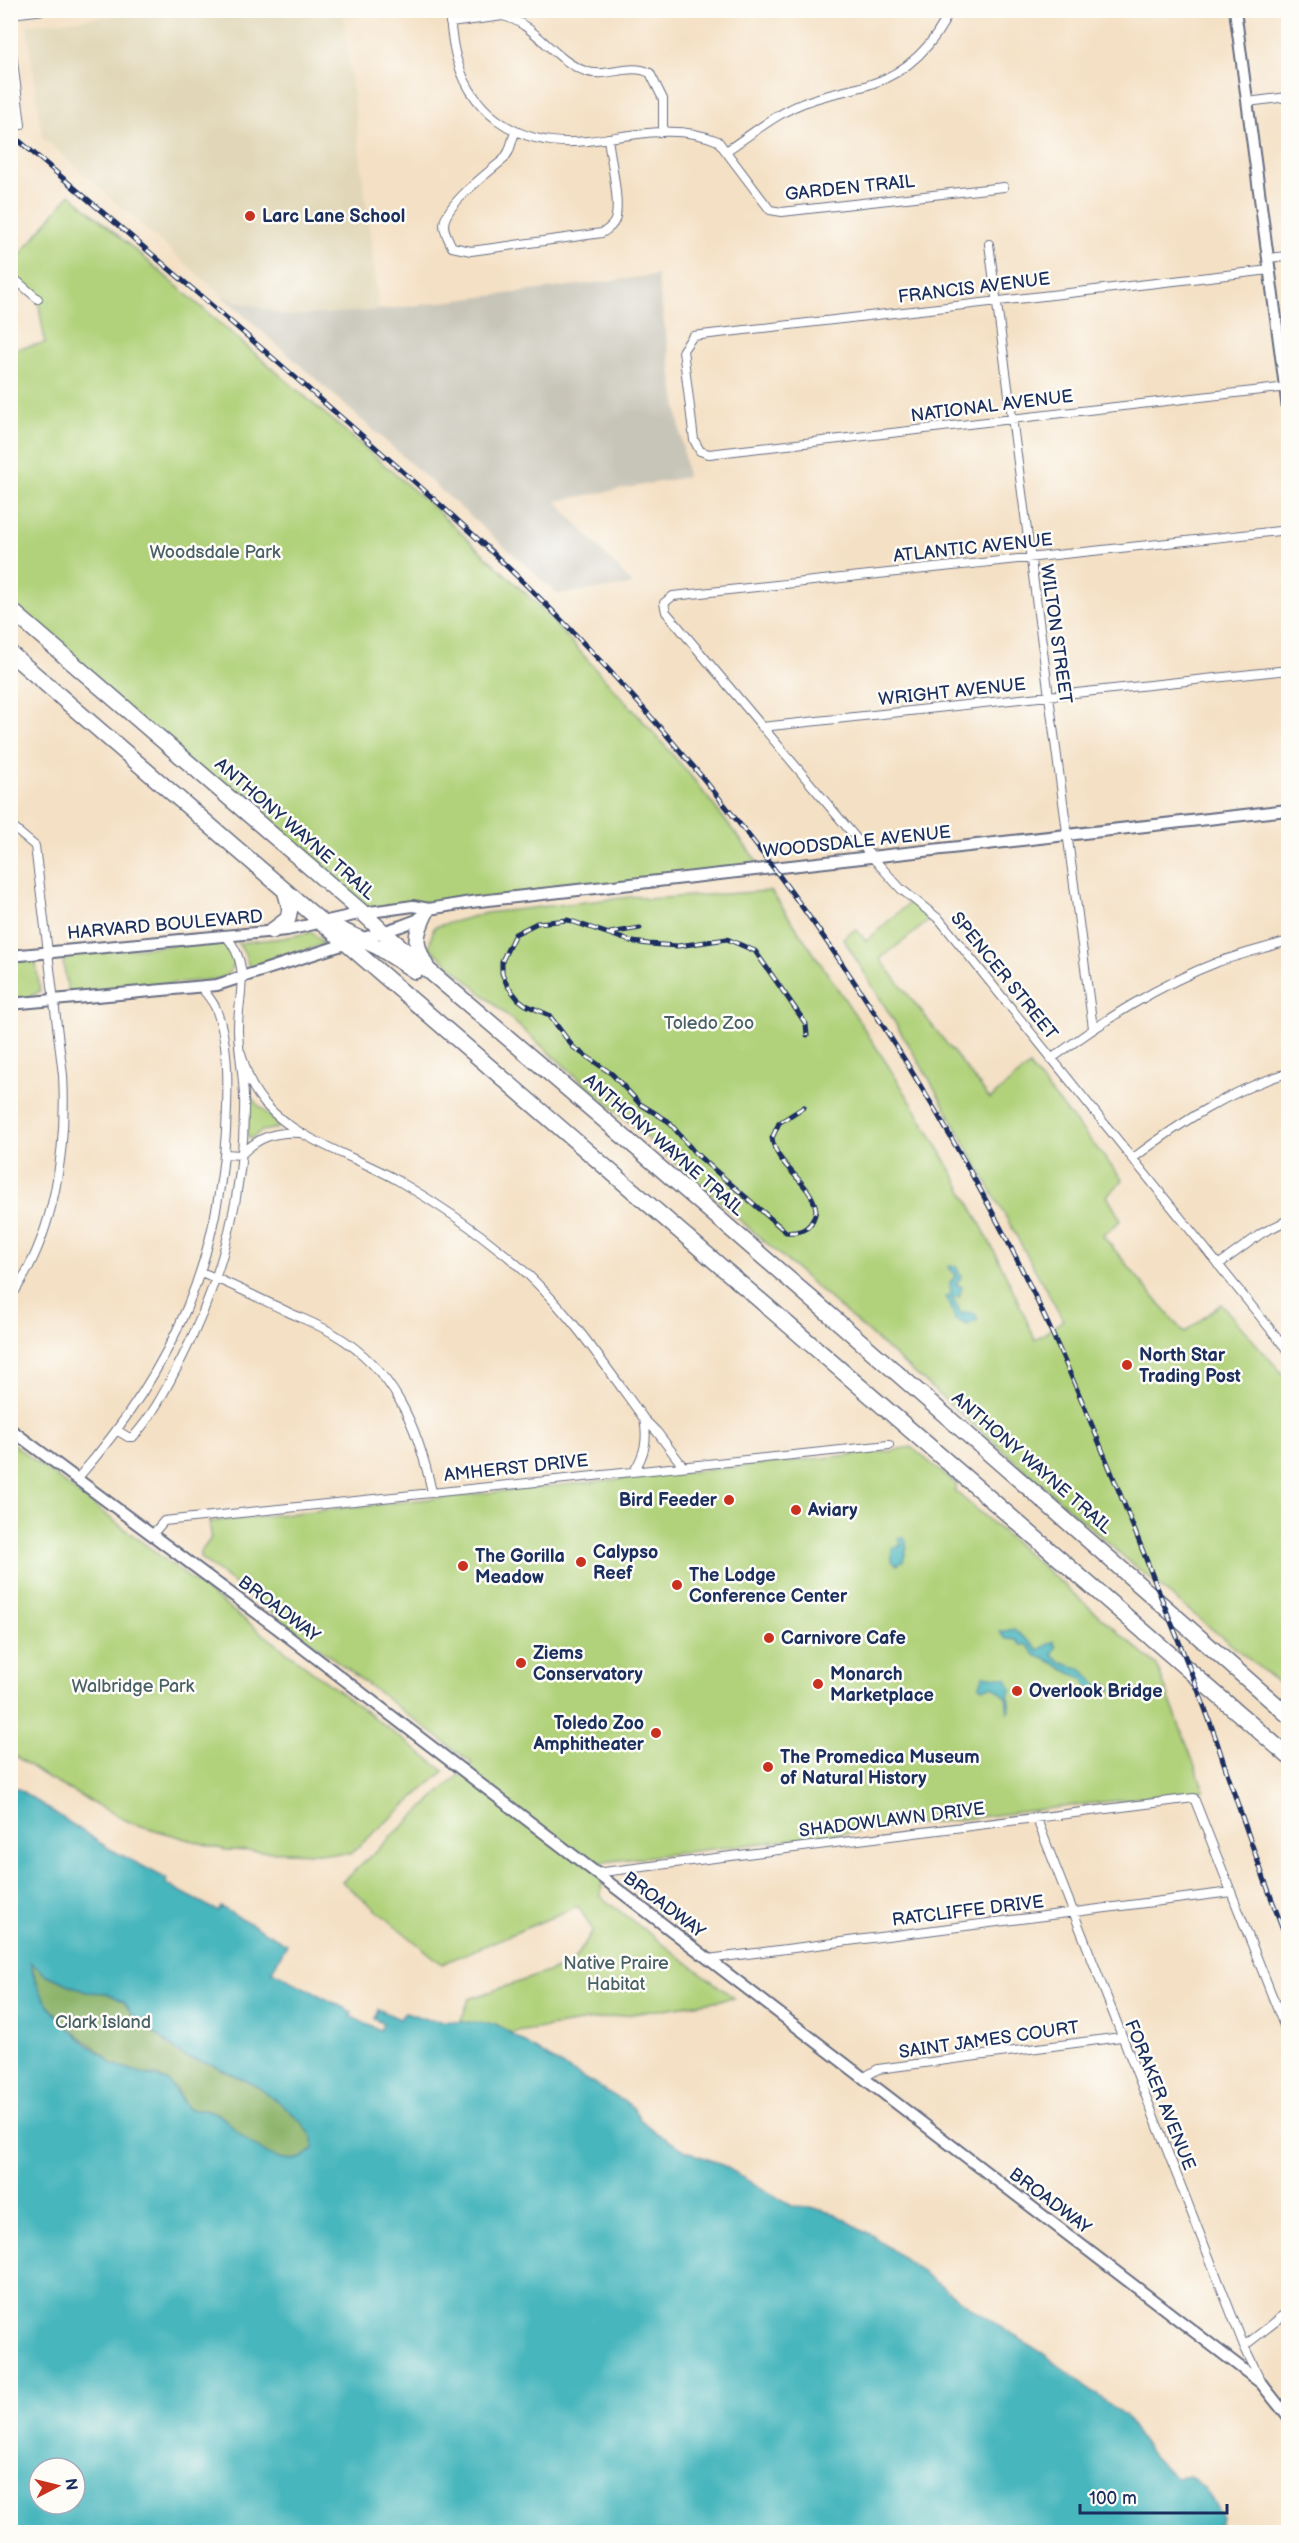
<svg xmlns="http://www.w3.org/2000/svg" width="1299" height="2543" viewBox="0 0 1299 2543" font-family="'Balsamiq Sans',sans-serif">
<rect width="100%" height="100%" fill="#fdfcf7"/>
<filter id="ink" filterUnits="userSpaceOnUse"><feTurbulence type="fractalNoise" baseFrequency=".0167" numOctaves="2"/><feDisplacementMap in="SourceGraphic" scale="12" xChannelSelector="R" yChannelSelector="G"/><feConvolveMatrix kernelMatrix="1 2 1 2 8 2 1 2 1" color-interpolation-filters="sRGB"/></filter>
<filter id="wash" filterUnits="userSpaceOnUse"><feTurbulence type="fractalNoise" baseFrequency=".008" numOctaves="4" result="noise"/><feDisplacementMap in="SourceGraphic" scale="24" xChannelSelector="R" yChannelSelector="G"/><feGaussianBlur stdDeviation="1.35" result="paint"/><feColorMatrix in="noise" values="0 0 0 0 0 0 0 0 0 0 0 0 0 0 0 0 0 1.4 0 .05"/><feComposite in="paint" operator="in"/></filter>
<g filter="url(#wash)">
<rect width="100%" height="100%" fill="#f4e0c4"/>
<!-- built -->
<path fill="#e1d7b8" d="M168 10 343 11 379 310 287 316 222 296 42 137 27 25Z"/>
<!-- industrial -->
<path fill="#c7c4b8" d="M657 275 687 477 556 501 633 585 558 594 222 296 287 316 379 310Z"/>
<!-- green -->
<path fill="#b1d27a" stroke="#66806c" stroke-width="1.5" d="M70 194 432 506 536 603 652 731 690 775 763 869 363 913 11 610V350L45 343 38 299 11 275V266Z
M771 891C870 1034 968 1179 1035 1340L1063 1320 927 1075 843 938 856 929 866 941 910 902 929 921 880 959 990 1099 1029 1066 1123 1180 1107 1196 1121 1220 1103 1236 1184 1333 1221 1304 1288 1380V1691L1131 1563 429 947 434 927 486 913 639 896 646 899Z
M312 932 324 944 250 969 245 954 238 943 283 938Z
M219 941C229 946 233 951 235 963L227 976 218 979 75 993 68 991 63 962 74 954Z
M27 959 36 964 40 991 28 998 11 1000V961Z
M250 1097 279 1125 278 1128 262 1131 250 1139 247 1134Z
M10 1442 444 1771 350 1854 225 1850 131 1823 49 1779 11 1753Z
M911 1447 957 1485 954 1490 1157 1666 1204 1790 603 1862 601 1897 734 1998 511 2033 496 2024H460L469 1999 571 1964 593 1931 578 1906 442 1964 342 1882 472 1763 200 1558V1552C211 1539 213 1540 209 1522L890 1451Z"/>
<!-- forest -->
<path fill="#8cb46a" stroke="#547264" stroke-width="1.5" d="M30 1961 45 1974 86 1992 107 1993 125 2002 131 2014 185 2058 211 2064 256 2086 287 2108 304 2125 312 2136 313 2149C295 2172 263 2153 244 2138 234 2131 227 2118 216 2113 208 2109 197 2111 188 2109L175 2088 158 2076 142 2074 112 2064 107 2057 69 2028 43 2000Z"/>
<!-- water -->
<path fill="#47b6bd" stroke="#31728e" stroke-width="1.5" fill-rule="evenodd" d="M951 1266H956L961 1277 956 1284 962 1287 959 1297 955 1296 953 1298 962 1315 965 1312 975 1314 978 1320 967 1325 955 1320 951 1306 945 1297 951 1294 950 1283 956 1275 948 1267Z
M903 1537C909 1544 906 1553 903 1561L897 1565 892 1561V1548L901 1546 898 1538Z
M1014 1629 1039 1650 1053 1641 1056 1647 1052 1655 1063 1663 1082 1669 1098 1686 1108 1684 1112 1689C1098 1695 1089 1693 1083 1678 1064 1673 1053 1659 1036 1656L1027 1645H1021L1016 1640 1006 1639 1000 1632Z
M984 1675 1006 1678 1012 1689 1008 1696 1010 1711 1008 1712 1006 1697 993 1686 984 1688 979 1686Z
M17 1788 108 1848 167 1879 166 1884 218 1911 221 1907 287 1944 272 1971 352 2012 350 2016 380 2031 383 2024 374 2019 378 2009 400 2019 405 2012 429 2020 496 2024 552 2060 632 2106 640 2119 655 2132 686 2151 719 2163 792 2206 811 2207 835 2214 873 2236 964 2303 1044 2354 1125 2416 1148 2451 1175 2478 1190 2476 1204 2488 1223 2516 1220 2523 1231 2532H11L10 1789ZM30 1962 45 1974 86 1992 107 1993 124 2002 131 2014 186 2058 211 2064 256 2086 287 2108 304 2125 312 2136 313 2149C295 2172 263 2153 244 2138 234 2131 227 2118 216 2113 208 2109 197 2111 188 2109L168 2081 112 2064C105 2055 96 2051 87 2044 57 2019 39 2001 30 1962ZM39 2468H75V2504H39Z"/>
</g>
<g filter="url(#ink)">
<g fill="none" stroke-linecap="round" stroke-linejoin="round">
<!-- street casing -->
<g stroke="#676d82" stroke-width="10">
<path id="street" d="M449 10C451 27 452 44 457 60 475 121 527 148 588 141 631 136 676 123 718 141L770 210 782 212 1004 187
M10 14 45 10
M450 23 503 16C536 24 553 60 585 71 606 79 630 62 650 73L663 99V130
M10 37 21 125
M1247 102 1288 97
M515 132 509 151 504 159C489 172 444 205 444 225 444 232 449 240 452 247L471 251 602 233C607 230 613 226 615 220 621 203 610 157 608 138
M726 151C752 134 779 111 809 101 829 93 851 91 871 84 907 73 935 44 950 10
M989 244 1093 1028
M1268 258 1288 256
M1270 270 693 336 683 350 694 440 700 451 709 454 1288 387
M10 275 38 299
M1288 530 673 596 664 603 666 612 872 857 901 889 940 920 1288 1351
M762 727 1288 670
M10 825 35 846 63 1075C67 1149 55 1236 10 1298
M241 1053C244 1063 247 1073 251 1083 278 1137 349 1152 397 1180 435 1202 473 1228 506 1255 562 1301 602 1361 644 1419L657 1432 682 1465
M1051 1059C1103 1021 1158 985 1218 962 1241 954 1265 948 1288 941
M225 1154 241 1155C258 1137 276 1131 300 1133
M1132 1159C1180 1123 1230 1090 1288 1073
M1218 1265 1262 1233 1288 1220
M201 1272C231 1284 259 1298 288 1312 303 1319 319 1325 334 1334 394 1369 418 1427 432 1492
M118 1431 128 1437H133C153 1416 168 1385 181 1360 223 1278 246 1187 244 1096 243 1074 239 1053 238 1032 237 995 253 968 226 936
M634 1471C645 1454 648 1439 644 1419
M77 1479C174 1368 223 1257 227 1108 228 1077 228 1039 216 1009 213 1001 206 994 201 987
M152 1535 164 1521 889 1445
M1036 1817 1244 2346 1261 2381
M595 1873 1194 1798 1288 2036
M708 1959 1231 1892
M863 2078 878 2069 1121 2037
M1244 2346 1288 2312"/>
</g>
<!-- secondary casing -->
<g stroke="#676d82" stroke-width="14">
<path id="secondary" d="M1235 10 1288 409
M10 956 287 930 363 913 413 906 429 909 471 902 1288 810
M10 1004 217 985 401 926 417 920 425 913
M10 1429 277 1628 1261 2383 1288 2417"/>
</g>
<!-- highway casing -->
<g stroke="#676d82" stroke-width="18">
<path id="highway" d="M10 609 363 913 383 932C688 1189 988 1452 1288 1715
M10 653 1288 1756
M339 929 378 947 415 971
M272 931 288 919 290 908 285 890
M426 966C413 942 415 935 426 912"/>
</g>
<!-- street -->
<use href="#street" stroke="#fff" stroke-width="8"/>
<!-- secondary -->
<use href="#secondary" stroke="#fff" stroke-width="10"/>
<!-- highway -->
<use href="#highway" stroke="#fff" stroke-width="15"/>
<!-- rail casing -->
<g stroke="#1b2f5e" stroke-width="5">
<path id="rail" d="M10 133C114 222 218 310 320 399 406 474 492 548 571 630 738 803 882 1004 995 1217 1054 1327 1100 1443 1146 1559 1169 1619 1195 1678 1216 1739 1238 1807 1262 1875 1288 1942
M610 933 640 928
M804 1107 779 1123 772 1138C776 1167 812 1182 816 1210 813 1227 803 1234 786 1232L695 1153 668 1121 640 1104 612 1074 573 1047 549 1015 526 1005 518 999 507 985 502 973V961L515 934 537 923 568 920 633 942 648 944 678 946 727 939 755 951 806 1024 807 1035"/>
</g>
<!-- rail -->
<use href="#rail" stroke="#fdfcf7" stroke-width="3" stroke-dasharray="9" stroke-linecap="butt"/>
</g>
</g>
<!-- markers -->
<g fill="#c8321e" stroke="#fdfcf7" stroke-width="2">
<circle cx="250" cy="216" r="6"/>
<circle cx="1127" cy="1365" r="6"/>
<circle cx="729" cy="1500" r="6"/>
<circle cx="796" cy="1510" r="6"/>
<circle cx="581" cy="1562" r="6"/>
<circle cx="463" cy="1566" r="6"/>
<circle cx="677" cy="1585" r="6"/>
<circle cx="769" cy="1638" r="6"/>
<circle cx="521" cy="1663" r="6"/>
<circle cx="818" cy="1684" r="6"/>
<circle cx="1017" cy="1691" r="6"/>
<circle cx="656" cy="1733" r="6"/>
<circle cx="768" cy="1767" r="6"/>
</g>
<g text-anchor="middle" dominant-baseline="central" stroke-width="5" stroke-linejoin="round" paint-order="stroke">
<!-- street labels -->
<g font-size="18" fill="#1b2f5e" stroke="#fdfcf7">
<text transform="translate(850 188) rotate(-6)">GARDEN TRAIL</text>
<text transform="translate(974 288) rotate(-7)">FRANCIS AVENUE</text>
<text transform="translate(992 406) rotate(-7)">NATIONAL AVENUE</text>
<text transform="translate(973 548) rotate(-6)">ATLANTIC AVENUE</text>
<text transform="translate(1056 634) rotate(82)">WILTON STREET</text>
<text transform="translate(952 692) rotate(-6)">WRIGHT AVENUE</text>
<text transform="translate(295 829) rotate(41)">ANTHONY WAYNE TRAIL</text>
<text transform="translate(857 842) rotate(-6)">WOODSDALE AVENUE</text>
<text transform="translate(165 925) rotate(-5)">HARVARD BOULEVARD</text>
<text transform="translate(1004 976) rotate(51)">SPENCER STREET</text>
<text transform="translate(664 1145) rotate(41)">ANTHONY WAYNE TRAIL</text>
<text transform="translate(1032 1463) rotate(41)">ANTHONY WAYNE TRAIL</text>
<text transform="translate(516 1468) rotate(-6)">AMHERST DRIVE</text>
<text transform="translate(279 1609) rotate(37)">BROADWAY</text>
<text transform="translate(892 1820) rotate(-7)">SHADOWLAWN DRIVE</text>
<text transform="translate(664 1905) rotate(37)">BROADWAY</text>
<text transform="translate(968 1911) rotate(-7)">RATCLIFFE DRIVE</text>
<text transform="translate(989 2040) rotate(-8)">SAINT JAMES COURT</text>
<text transform="translate(1160 2095) rotate(68)">FORAKER AVENUE</text>
<text transform="translate(1050 2201) rotate(37)">BROADWAY</text>
</g>
<!-- poi labels -->
<g font-size="18" font-weight="bold" fill="#1b2f5e" stroke="#fdfcf7" text-anchor="start">
<text x="262" y="216">Larc Lane School</text>
<text x="1139" y="1355">North Star<tspan x="1139" dy="21">Trading Post</tspan></text>
<text x="717" y="1500" text-anchor="end">Bird Feeder</text>
<text x="808" y="1510">Aviary</text>
<text x="593" y="1552">Calypso<tspan x="593" dy="21">Reef</tspan></text>
<text x="475" y="1556">The Gorilla<tspan x="475" dy="21">Meadow</tspan></text>
<text x="689" y="1575">The Lodge<tspan x="689" dy="21">Conference Center</tspan></text>
<text x="781" y="1638">Carnivore Cafe</text>
<text x="533" y="1653">Ziems<tspan x="533" dy="21">Conservatory</tspan></text>
<text x="830" y="1674">Monarch<tspan x="830" dy="21">Marketplace</tspan></text>
<text x="1029" y="1691">Overlook Bridge</text>
<text x="644" y="1723" text-anchor="end">Toledo Zoo<tspan x="644" dy="21">Amphitheater</tspan></text>
<text x="780" y="1757">The Promedica Museum<tspan x="780" dy="21">of Natural History</tspan></text>
</g>
<!-- park labels -->
<g font-size="18" fill="#486066" stroke="#fdfcf7">
<text x="215" y="552">Woodsdale Park</text>
<text x="709" y="1023">Toledo Zoo</text>
<text x="133" y="1686">Walbridge Park</text>
<text x="616" y="1963">Native Praire<tspan x="616" dy="21">Habitat</tspan></text>
<text x="103" y="2022">Clark Island</text>
</g>
</g>
<!-- margin -->
<rect width="1299" height="2543" fill="none" stroke="#fdfcf7" stroke-width="36"/>
<!-- north arrow -->
<g transform="translate(57 2486) rotate(83)"><circle r="28" fill="#fdfcf7" stroke="#a3aaba" stroke-width="1.5"/>
<path d="M0-4.5L10 22L0 15L-10 22Z" fill="#c8321e"/>
<text y="-9" font-size="16" font-weight="bold" text-anchor="middle" fill="#1b2f5e">N</text>
</g>
<!-- scale -->
<path d="M1080 2504v9h147v-9" fill="none" stroke="#1b2f5e" stroke-width="3"/>
<text x="1089" y="2504" font-size="18" fill="#1b2f5e" stroke="#fdfcf7" stroke-width="4.5" paint-order="stroke">100 m</text>
</svg>
